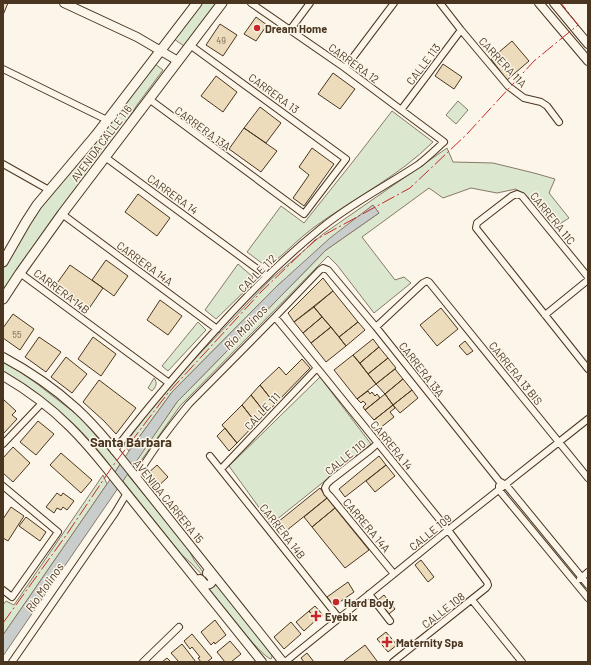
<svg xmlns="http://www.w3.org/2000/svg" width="591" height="665" viewBox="0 0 591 665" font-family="Barlow,sans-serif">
<rect width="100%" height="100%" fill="#fbf6e9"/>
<!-- green -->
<path fill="#dce7d0" stroke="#887966" d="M201 3H217L184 46 174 39Z
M155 64 163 70 137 105 123 127 3 292V269L39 209Z
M458 101 468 110 456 124 446 115Z
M392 111 433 142C398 177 352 199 313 228 298 239 286 253 271 264H263L247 252 281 206 304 223 355 159Z
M447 148 453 162 493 163 534 173 555 179 549 193 569 218 555 227 536 203 516 189 497 193 471 188 443 198 429 188 362 237 395 280 404 277 411 283 374 313 337 265 328 256 180 406 138 465 135 462 177 402 326 250 379 213 373 205 277 286 172 392 129 451 124 445 167 388 270 280 323 234Z
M238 264 253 277 250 286 216 319 205 310Z
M198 322 206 330 168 371 162 366Z
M3 361 16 369 36 383 80 417 120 464 115 472C107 461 99 451 90 441 68 416 32 387 3 371Z
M320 377 371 444 271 524 229 466Z
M154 378C158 383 156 387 152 391L148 388Z
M127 474 188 548 194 560 206 576 205 578 191 563 181 554 123 481Z
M103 475 107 484 3 635V605L6 601 14 605Z
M216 582 272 654V657L271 659C260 656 218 600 208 588L213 587Z"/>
<!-- water -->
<path fill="#c9cecd" stroke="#887966" d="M373 205 379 213 326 250 177 402 3 656V635L107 484 129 451 172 392 277 286 330 238Z"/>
<!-- building -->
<path fill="#ecdcbc" stroke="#4a3520" d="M3 3H8L3 15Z
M256 17 267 25 256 41 244 34Z
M220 24 237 35 223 56 206 45Z
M512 41 529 61 507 80 491 59Z
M443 64 462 77 454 89 435 76Z
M333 73 355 89 340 109 318 94Z
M216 76 237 92 223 112 201 96Z
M260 107 281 123 266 143 244 128Z
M244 128 277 151 261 172 229 149Z
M312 148 334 164 304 206 293 198 309 175 299 167Z
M138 194 170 218 157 236 125 212Z
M106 260 128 276 114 296 92 280Z
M70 265 103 288 88 310 55 286Z
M323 278 333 291 294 322 288 313Z
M333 291 358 322 339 337 314 307Z
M160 300 182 316 168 335 147 320Z
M314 307 322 317 303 333 294 322Z
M441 308 458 329 437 346 420 325Z
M13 314 34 329 20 350 3 338V328Z
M322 317 331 327 311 343 303 333Z
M358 322 365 330 346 346 339 337Z
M331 327 346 346 326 362 311 343Z
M39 337 61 352 46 372 25 357Z
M93 337 116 354 101 376 78 359Z
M373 339 379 347 360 363 353 355Z
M465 341 473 351 467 355 459 346Z
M379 347 388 358 368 374 360 363Z
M353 355 376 384 357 399 334 370Z
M66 357 87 374 72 393 51 377Z
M388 358 396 368 376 384 368 374Z
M302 359 310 368 275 404 260 385 279 367 286 375Z
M395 369 403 379 385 394 376 384Z
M403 379 412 390 393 405 385 394Z
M99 380 136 408 116 434 104 421 83 402Z
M260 385 275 404 266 414 251 395Z
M412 390 418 398 400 413 393 405Z
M368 391 370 394 372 392 375 396 377 394 380 398 365 410 363 407 366 404 363 401 361 403 357 399Z
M385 394 393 405 374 420 365 410Z
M251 395 266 414 256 423 242 405Z
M3 399 16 411 12 415 17 419 3 434Z
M242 405 256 423 237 443 222 425Z
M393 405 395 408 390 412 394 417 380 428 374 420Z
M38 421 54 434 36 455 20 442Z
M225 428 237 443 229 451 217 436Z
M13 447 30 463 13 482 3 473V458Z
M61 453 92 480 81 493 50 465Z
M379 456 386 465 345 497 339 489Z
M157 465 168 477 156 488 145 476Z
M386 465 395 476 375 492 366 481Z
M320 488 327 498 281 535 273 526Z
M57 493 61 496 63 493 74 501 67 510 63 507 61 510 57 508 54 513 46 507Z
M327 498 335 508 312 527 304 517Z
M11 507 24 516 8 541 3 538V519Z
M335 508 369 550 345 568 312 527Z
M26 517 46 532 40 541 19 526Z
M421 560 434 577 428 582 415 565Z
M348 582 354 592 334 606 327 597Z
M384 595 395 609 389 614 378 600Z
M315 606 323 615 316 620 309 611Z
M309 611 316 620 304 631 296 622Z
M215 620 226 635 215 644 214 642 211 645 201 632Z
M291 622 301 634 284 649 274 637Z
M386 632 397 645 388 652 377 639Z
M192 634 212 658 207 662H201L198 658 200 657 192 647 190 649 184 641Z
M230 641 241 654 231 662H225L217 652Z
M182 644 196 662H179L171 653Z
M365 645 377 661 376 662H344V661Z
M307 653 314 662H304L301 658Z
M167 658 171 662H162Z"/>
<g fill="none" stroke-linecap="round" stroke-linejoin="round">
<!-- street casing -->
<g stroke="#4a3520" stroke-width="8">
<path id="street" d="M440 3 461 30 508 86 524 98 541 102 547 106 559 122
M290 30 310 3
M345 68 394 3
M3 69 107 120
M149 99 304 214 346 159 190 45
M401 110 461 30
M105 157 267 276
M3 164 49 190
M62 214 217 329
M20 273 169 383
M588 277 522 196 517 194 512 196 477 223 476 228 588 369
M545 315 588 280
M275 317 322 374 448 530 487 582 488 585 486 588 393 662
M376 327 423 283 427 281 429 282 588 478
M378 443 370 450 331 480 327 484 325 488 327 493 330 496 394 574
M3 444 42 403
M114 451C140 417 168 384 195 353 234 309 274 266 320 229 350 204 386 186 419 164 428 157 436 149 444 142L345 68 251 3
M210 456 339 618
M221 469 317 368
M136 478C151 452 170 427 189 404L275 317 320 270 323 268 328 270 376 327 499 481 506 485 588 585
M3 486 58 532 12 597 3 590
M499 486V490L588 598
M580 579 588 572
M369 594 390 621
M472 600 522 662
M12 662 115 513 127 493
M143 662 179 627
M285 662 394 574 448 530 588 419"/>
</g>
<!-- secondary casing -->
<g stroke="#4a3520" stroke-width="10">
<path id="secondary" d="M64 3 137 37 178 61
M539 3 588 61
M554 3 588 44
M3 357C29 371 54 388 76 408 88 419 98 430 108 442L283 662
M3 376C27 390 50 407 70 427 83 440 95 454 107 469L262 662
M200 579C201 579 204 584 205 584 209 586 213 583 212 579 212 578 208 573 207 573"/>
</g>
<!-- primary casing -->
<g stroke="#4a3520" stroke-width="11">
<path id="primary" d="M3 262 26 222 37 205 96 135 197 3
M3 299 20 273 62 214 222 3"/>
</g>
<!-- street -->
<use href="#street" stroke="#fbf6e9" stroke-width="6"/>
<!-- secondary -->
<use href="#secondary" stroke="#fbf6e9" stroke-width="8"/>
<!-- primary -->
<use href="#primary" stroke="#fbf6e9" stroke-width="9"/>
<!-- power -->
<path stroke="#c62828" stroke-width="1" stroke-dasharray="14 3 2 3" stroke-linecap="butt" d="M3 623 67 534 112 467 168 393 261 292 315 240 410 188 467 134 534 61 578 25 561 3"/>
</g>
<!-- markers -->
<g fill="#c62828" stroke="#fbf6e9" stroke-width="1.5">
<circle cx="257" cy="28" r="4"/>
<circle cx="336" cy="602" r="4"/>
<path d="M314 610h4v4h4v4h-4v4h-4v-4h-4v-4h4z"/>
<path d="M385 636h4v4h4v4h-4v4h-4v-4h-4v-4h4z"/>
</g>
<g text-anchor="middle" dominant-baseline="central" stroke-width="3" stroke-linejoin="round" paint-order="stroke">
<!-- number labels -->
<g font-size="9" fill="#725f47">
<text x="221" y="40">49</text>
<text x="17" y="334">55</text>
</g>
<!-- poi labels -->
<g font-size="11" font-weight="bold" fill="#4a3520" stroke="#fbf6e9" text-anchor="start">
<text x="265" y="28">Dream Home</text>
<text x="344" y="602">Hard Body</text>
<text x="325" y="616">Eyebix</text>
<text x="396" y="642">Maternity Spa</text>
</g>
<!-- street labels -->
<g font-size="11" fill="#4a3520" stroke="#fbf6e9">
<text transform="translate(503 62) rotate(47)">CARRERA 11A</text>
<text transform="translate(354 63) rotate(36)">CARRERA 12</text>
<text transform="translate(423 64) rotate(-53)">CALLE 113</text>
<text transform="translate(274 93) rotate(36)">CARRERA 13</text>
<text transform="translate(203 128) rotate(36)">CARRERA 13A</text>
<text transform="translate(101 143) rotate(-53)">AVENIDA CALLE 116</text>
<text transform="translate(173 194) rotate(36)">CARRERA 14</text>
<text transform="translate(553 218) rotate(51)">CARRERA 11C</text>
<text transform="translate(145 263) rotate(36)">CARRERA 14A</text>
<text transform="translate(257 273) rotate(-45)">CALLE 112</text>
<text transform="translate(62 291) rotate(37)">CARRERA 14B</text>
<text transform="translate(422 369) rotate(52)">CARRERA 13A</text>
<text transform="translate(516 373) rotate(51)">CARRERA 13 BIS</text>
<text transform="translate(262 411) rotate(-47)">CALLE 111</text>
<text transform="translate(392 445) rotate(51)">CARRERA 14</text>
<text transform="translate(345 457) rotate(-39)">CALLE 110</text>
<text transform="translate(169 501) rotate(51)">AVENIDA CARRERA 15</text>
<text transform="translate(367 525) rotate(50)">CARRERA 14A</text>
<text transform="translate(283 531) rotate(52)">CARRERA 14B</text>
<text transform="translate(430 532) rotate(-39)">CALLE 109</text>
<text transform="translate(443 610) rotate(-38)">CALLE 108</text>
</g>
<!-- water labels -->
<g font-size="12" font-style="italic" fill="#4a3520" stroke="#fbf6e9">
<text transform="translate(245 327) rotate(-46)">Río Molinos</text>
<text transform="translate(44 587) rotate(-55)">Río Molinos</text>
</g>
<!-- quarter labels -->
<g font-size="13" font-weight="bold" fill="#4a3520" stroke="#fbf6e9">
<text x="131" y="442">Santa Bárbara</text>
</g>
</g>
<!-- border -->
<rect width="591" height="665" fill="none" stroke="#4a3520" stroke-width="8"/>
</svg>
